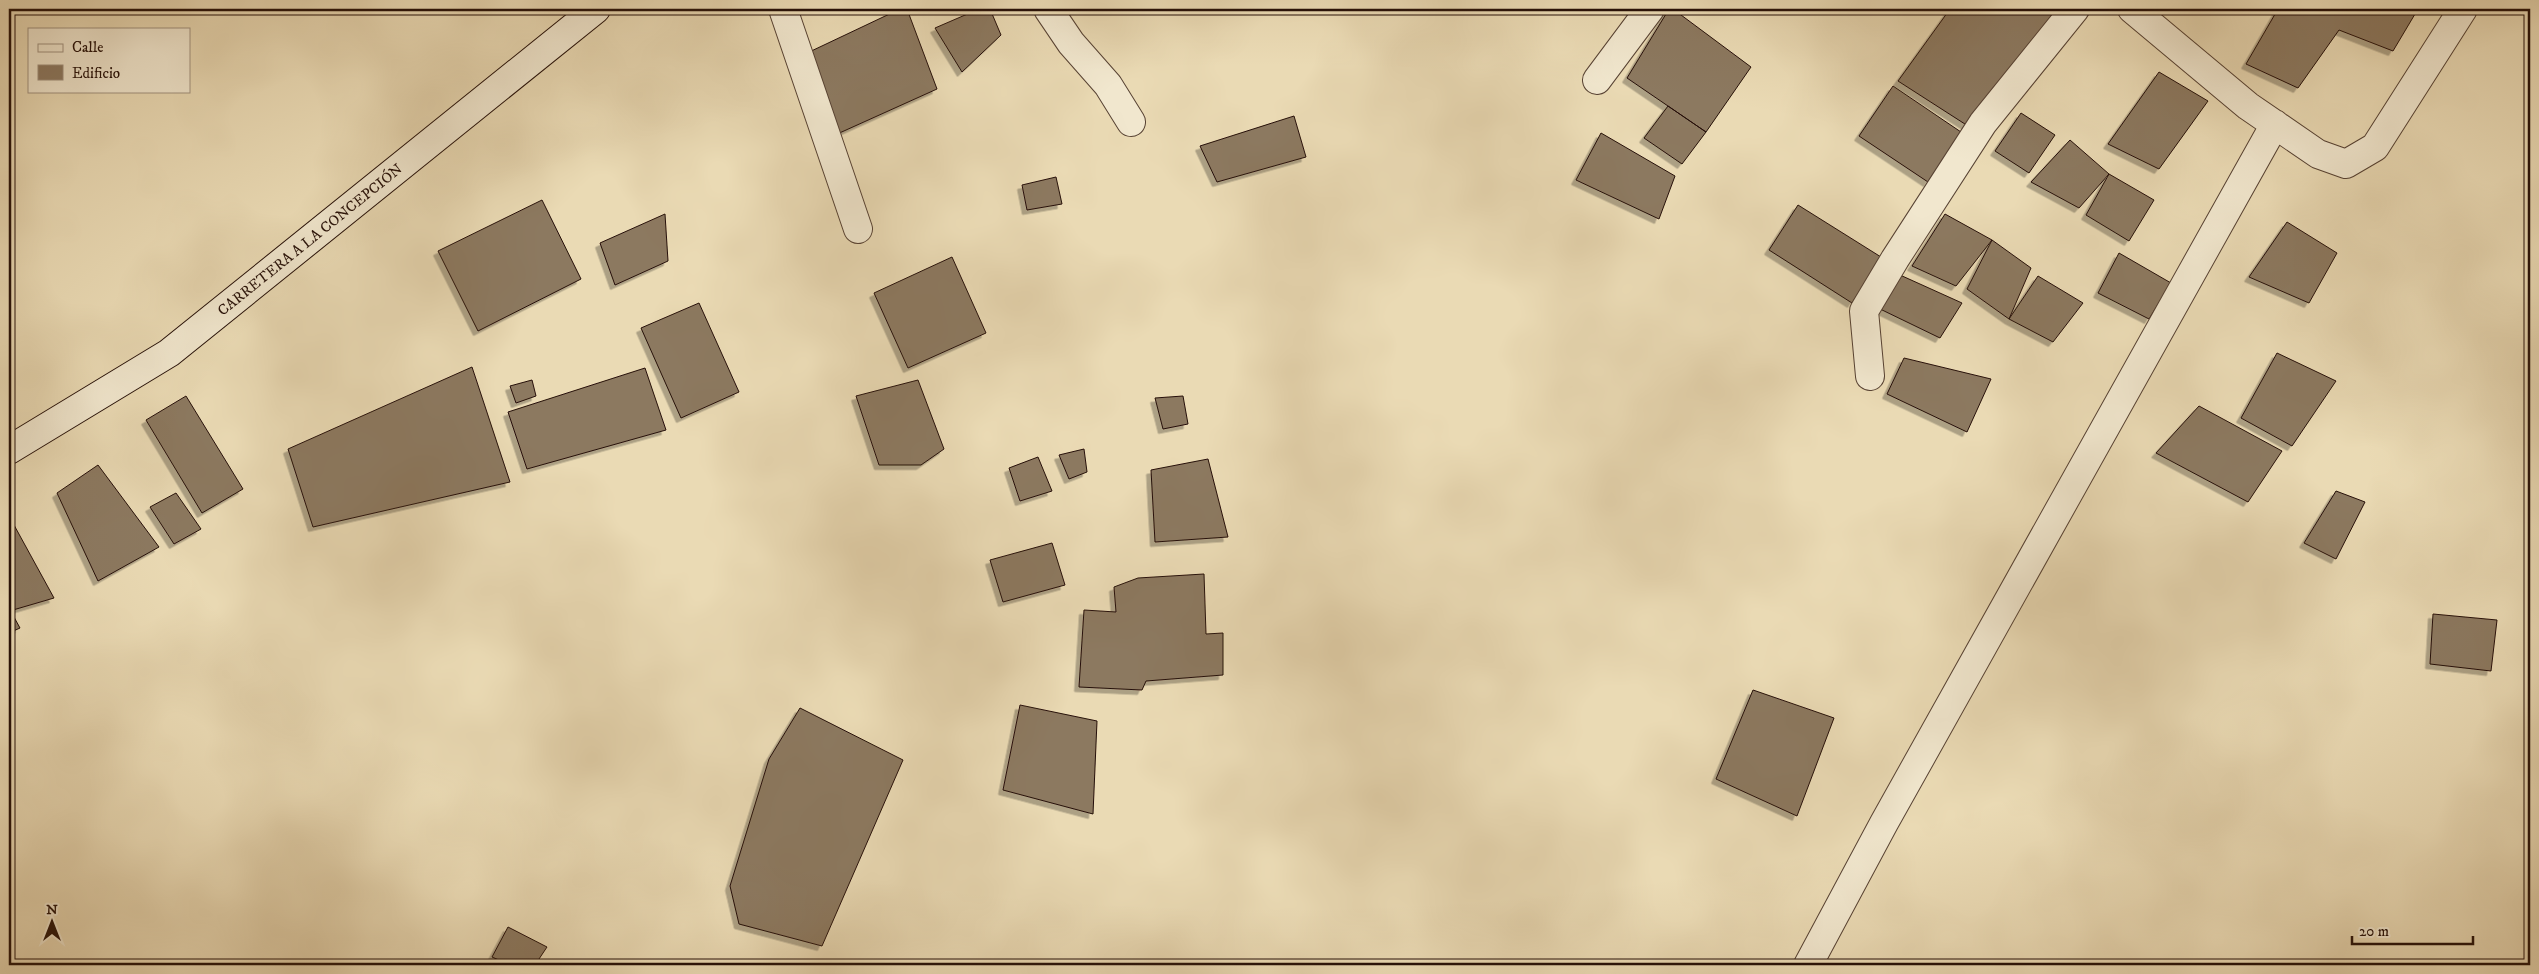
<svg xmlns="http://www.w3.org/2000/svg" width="2539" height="974" viewBox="0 0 2539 974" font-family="'IM FELL DW Pica',serif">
<defs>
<filter id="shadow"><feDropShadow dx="-4.5" dy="4.5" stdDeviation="0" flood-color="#0004"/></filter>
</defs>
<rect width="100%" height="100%" fill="#eadab4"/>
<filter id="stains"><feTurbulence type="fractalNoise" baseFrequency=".004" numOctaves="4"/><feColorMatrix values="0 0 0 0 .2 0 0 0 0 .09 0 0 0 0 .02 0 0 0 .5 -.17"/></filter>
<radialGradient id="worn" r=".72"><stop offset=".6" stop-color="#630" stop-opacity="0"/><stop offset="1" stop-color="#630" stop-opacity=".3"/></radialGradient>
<!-- building -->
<path fill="#8c7961" stroke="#261008" filter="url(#shadow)" d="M900 9H907L937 89 835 135 805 54Z
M979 9H990L1001 35 962 72 935 28Z
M1669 9H1673L1751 67 1706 132 1627 78Z
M1950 9H2063L1968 126 1898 81Z
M2278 9H2418L2393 51 2339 30 2298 88 2246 64Z
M2159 72 2208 101 2159 169 2108 144Z
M1893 86 1961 132 1928 182 1859 136Z
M1668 106 1706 132 1682 164 1644 138Z
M2021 113 2055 135 2029 173 1995 151Z
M1294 116 1306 157 1217 182 1200 146Z
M1601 133 1675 176 1659 219 1576 180Z
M2070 140 2109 174 2079 208 2031 182Z
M2109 174 2154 200 2129 241 2086 215Z
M1056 177 1062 204 1027 210 1022 185Z
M542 200 581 279 478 331 438 251Z
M1798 205 1881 257 1852 303 1769 250Z
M665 214 668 261 615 285 600 243Z
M1945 214 1992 240 1956 286 1912 266Z
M2287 222 2337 253 2309 303 2249 277Z
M1992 240 2031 268 2009 319 1967 289Z
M2119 253 2171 283 2149 319 2098 293Z
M952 257 986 333 908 368 874 293Z
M1900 275 1962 303 1940 338 1878 308Z
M2038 276 2083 303 2053 342 2009 319Z
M699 303 739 392 681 418 641 328Z
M2277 353 2336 381 2292 446 2241 418Z
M1904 358 1991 379 1967 432 1887 394Z
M472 367 510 482 313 527 288 449Z
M645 368 666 430 527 469 508 412Z
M532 380 536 396 516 403 510 386Z
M918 380 944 449 921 465H879L856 396Z
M186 396 243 489 202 513 146 420Z
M1183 396 1188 424 1163 429 1155 398Z
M2199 406 2282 451 2248 502 2156 453Z
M1084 449 1087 472 1069 479 1059 455Z
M1038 457 1052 491 1020 501 1009 468Z
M1208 459 1228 537 1155 542 1151 470Z
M98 465 159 547 98 581 57 493Z
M2336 491 2365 502 2336 559 2304 543Z
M176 493 201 529 174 544 150 507Z
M14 525 54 598 13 610 9 602V527Z
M1052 543 1065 585 1003 602 990 560Z
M1204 574 1206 634 1223 633V675L1146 681 1142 690 1079 687 1084 610 1116 612 1114 587 1138 578Z
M9 608 20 628 9 633Z
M2433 614 2497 620 2491 671 2430 664Z
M1753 690 1834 718 1797 816 1716 779Z
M1020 705 1097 721 1093 814 1003 790Z
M800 708 903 760 822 946 739 924 730 886 769 759Z
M508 927 547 947 535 965H510L492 957Z"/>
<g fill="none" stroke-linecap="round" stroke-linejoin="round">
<!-- street casing -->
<g stroke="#574233" stroke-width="30">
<path id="street" d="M783 9 858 229
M1048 9 1071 43 1108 85 1131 122
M2132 9 2248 106 2318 154 2346 164 2375 147 2463 9
M1597 80 1650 9
M1870 376 1864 311 1895 259 1983 123 2075 9
M1808 965 1884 823 2275 124"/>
</g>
<!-- secondary casing -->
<g stroke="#261008" stroke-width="30">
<g id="secondary">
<path id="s1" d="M9 450 169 353 596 9"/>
</g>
</g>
<!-- street -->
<use href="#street" stroke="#f1e7ce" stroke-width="28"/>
<!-- secondary -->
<use href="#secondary" stroke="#f1e7ce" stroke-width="28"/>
</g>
<g text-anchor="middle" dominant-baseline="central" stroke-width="4.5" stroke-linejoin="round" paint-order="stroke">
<!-- street labels -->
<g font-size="15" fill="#261008" stroke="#f1e7ce">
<text stroke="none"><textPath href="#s1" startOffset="368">CARRETERA A LA CONCEPCIÓN</textPath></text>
</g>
</g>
<!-- margin -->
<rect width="2539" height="974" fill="none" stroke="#eadab4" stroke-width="30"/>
<rect x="10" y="10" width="2519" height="954" fill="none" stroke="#261008" stroke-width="2.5"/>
<rect x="15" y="15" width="2509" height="944" fill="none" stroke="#261008"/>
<!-- legend -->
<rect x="28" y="28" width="162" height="65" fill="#f1e7ce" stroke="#a0917f"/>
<rect x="38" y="44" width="25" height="8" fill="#f1e7ce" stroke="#a0917f"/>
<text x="72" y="52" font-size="15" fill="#261008">Calle</text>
<rect x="38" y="65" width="25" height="15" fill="#8c7961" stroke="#a0917f"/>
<text x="72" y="78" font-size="15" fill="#261008">Edificio</text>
<!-- north arrow -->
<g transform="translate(52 922)" stroke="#f1e7ce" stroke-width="4" paint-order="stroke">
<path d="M0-4L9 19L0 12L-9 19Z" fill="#261008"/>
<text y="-8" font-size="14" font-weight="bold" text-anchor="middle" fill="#261008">N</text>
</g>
<!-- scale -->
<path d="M2352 936v8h121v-8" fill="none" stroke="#261008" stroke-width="2.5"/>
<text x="2359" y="936" font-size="15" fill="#261008" stroke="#f1e7ce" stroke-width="4" paint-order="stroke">20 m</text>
<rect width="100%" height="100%" filter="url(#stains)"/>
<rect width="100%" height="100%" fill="url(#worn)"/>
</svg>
